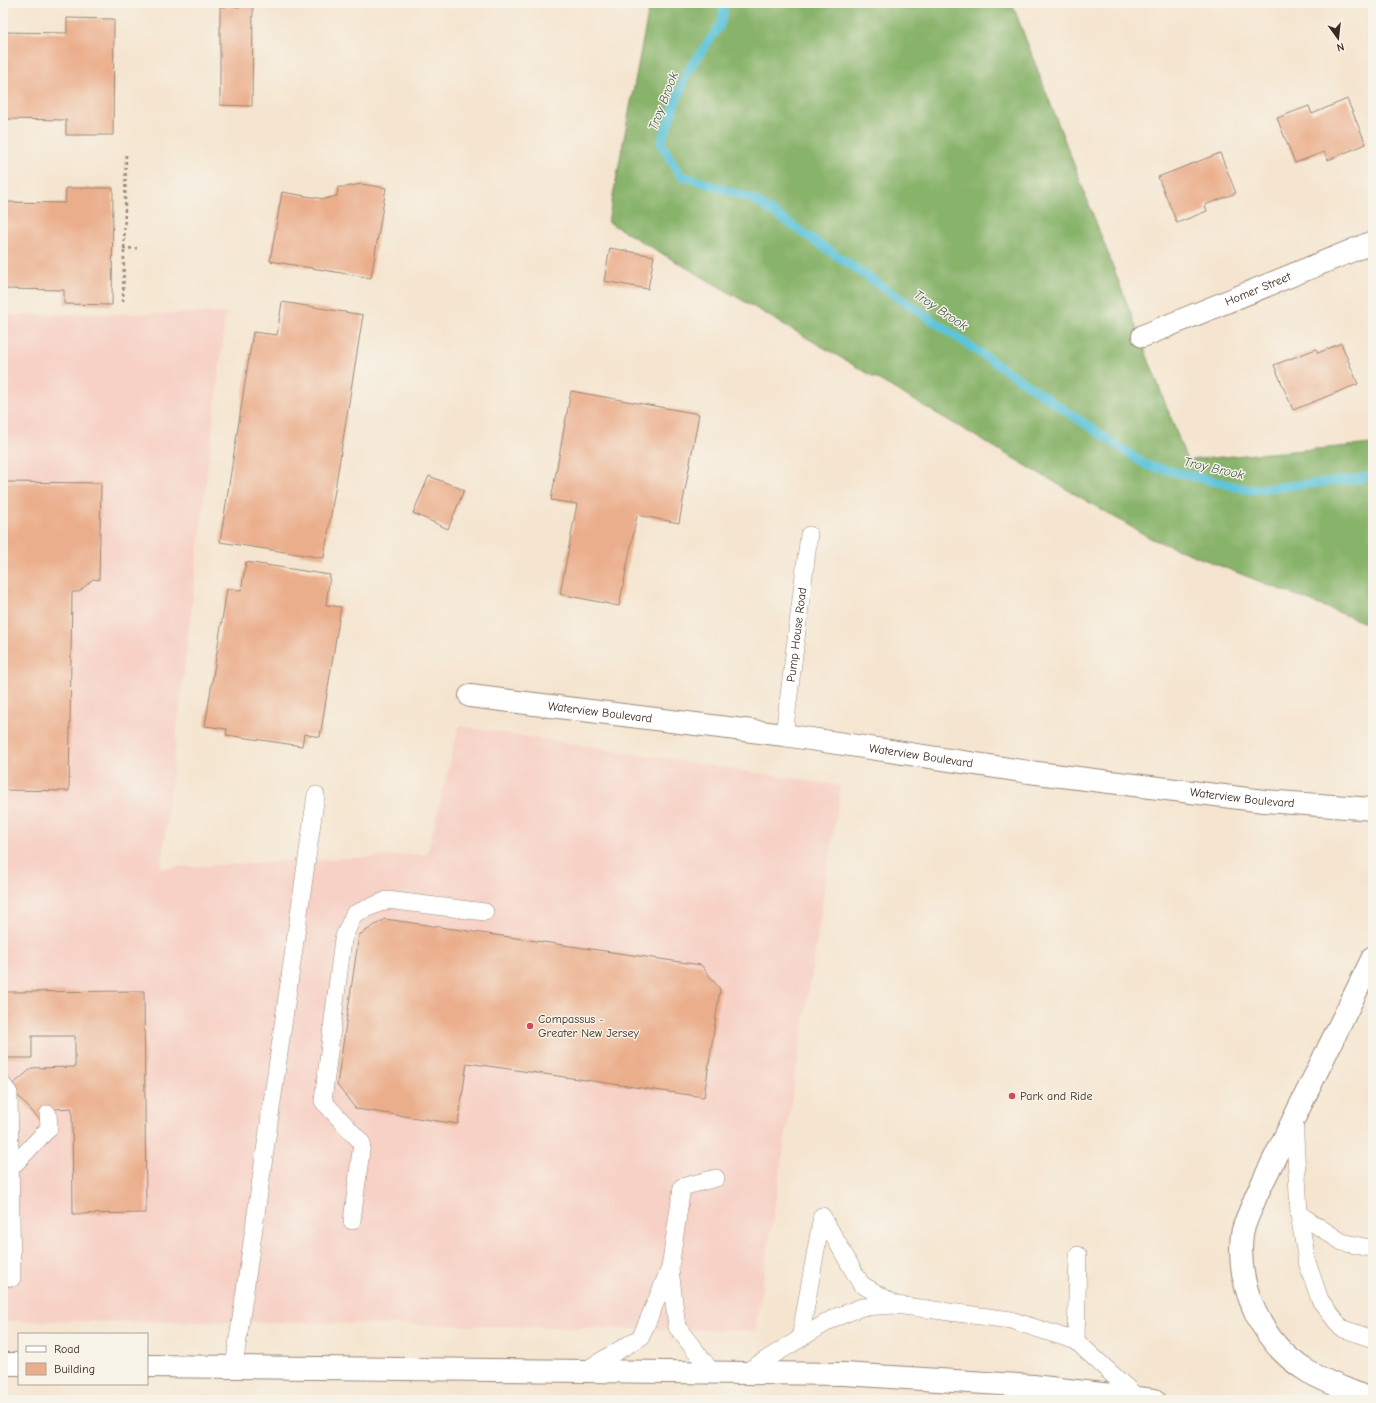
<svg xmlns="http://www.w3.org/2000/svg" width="1376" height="1403" viewBox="0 0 1376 1403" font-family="'Comic Neue',sans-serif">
<rect width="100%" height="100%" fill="#f7f3e8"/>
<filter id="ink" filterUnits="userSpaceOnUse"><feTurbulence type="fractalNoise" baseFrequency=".025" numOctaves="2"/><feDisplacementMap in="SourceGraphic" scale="8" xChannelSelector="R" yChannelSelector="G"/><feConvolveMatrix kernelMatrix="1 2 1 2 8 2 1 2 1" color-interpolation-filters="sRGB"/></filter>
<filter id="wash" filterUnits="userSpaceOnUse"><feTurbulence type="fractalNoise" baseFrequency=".012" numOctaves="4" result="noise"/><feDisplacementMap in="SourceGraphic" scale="16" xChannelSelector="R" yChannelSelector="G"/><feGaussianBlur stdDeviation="0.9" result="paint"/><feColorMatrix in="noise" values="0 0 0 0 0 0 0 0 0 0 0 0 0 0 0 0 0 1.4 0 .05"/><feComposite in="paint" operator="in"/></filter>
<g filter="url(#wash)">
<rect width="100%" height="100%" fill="#f5e5d0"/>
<!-- built -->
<path fill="#f7d1c6" d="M226 313 161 868 427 854 459 726 841 786 755 1331 271 1322 3 1321V315Z"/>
<!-- forest -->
<path fill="#88b36b" stroke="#626e44" d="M650 3H1012L1187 460 1373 444V626L1152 539 608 222Z"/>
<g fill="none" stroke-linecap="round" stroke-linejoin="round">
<!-- stream -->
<path stroke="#5dc4da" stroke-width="9" d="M725 3 721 24 687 72 661 143 680 175 753 199 1146 465 1250 490 1358 479 1373 476"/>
</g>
<g id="blocks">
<!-- building -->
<path fill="#ebae8c" d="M220 7H253L252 106 220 105Z
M67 18 114 19 113 135H66V120L3 119V32L67 33Z
M1347 99 1366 144 1328 160 1324 152 1295 163 1277 118 1309 106 1312 114Z
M1220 153 1236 193 1205 205 1207 211 1177 223 1158 177Z
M361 184 386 188 371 278 270 261 282 192 324 199 337 196 338 187H346Z
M66 188H113L112 305 64 304V290L3 289V202L65 203Z
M610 248 654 256 648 289 604 281Z
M282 302 363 315 324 558 220 542 253 332 277 335Z
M1341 343 1358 384 1293 410 1274 365 1316 349 1318 353Z
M571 391 699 414 679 523 637 515 619 606 560 594 577 504 551 500Z
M429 476 464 490 448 529 413 513Z
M3 482 101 483 99 580 93 579 79 592H72L69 791 3 790Z
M246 562 330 575 326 605 341 607 320 737 304 734 302 746 226 735 227 729 205 726 227 589 241 590Z
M385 919 701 965 720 989 704 1097 467 1063 458 1124 356 1109 337 1085 359 935Z
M144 991 146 1213 73 1214 72 1108 54 1109 40 1120 10 1087 32 1068 75 1067V1036H32V1058H3V992Z"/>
</g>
</g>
<g filter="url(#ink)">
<use href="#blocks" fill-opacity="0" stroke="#988877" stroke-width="1"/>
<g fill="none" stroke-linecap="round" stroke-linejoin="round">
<!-- service casing -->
<g stroke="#988877" stroke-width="18">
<g id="service">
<path id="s1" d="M784 735 809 535"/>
<path d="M3 1085 9 1093 12 1278"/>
<path d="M1294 1117 1299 1214 1307 1262 1320 1300 1341 1328 1373 1339"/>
<path d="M11 1168 49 1128 48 1114"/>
<path d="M1299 1214 1342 1242 1373 1249"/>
<path d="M822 1216 861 1284 896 1305"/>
<path d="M352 1221 362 1143 323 1101 343 939 354 914 387 900 485 912"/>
<path d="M670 1269 677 1327 712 1372"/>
<path d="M800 1339 822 1216"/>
<path d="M1076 1341 1078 1255"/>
<path d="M234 1367 316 795"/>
<path d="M584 1371 641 1337 670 1268 682 1187 716 1178"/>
<path d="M744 1373 834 1318 862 1307 896 1305 1011 1320 1076 1341 1138 1398"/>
</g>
</g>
<!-- minor casing -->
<g stroke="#988877" stroke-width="24">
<g id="minor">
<path id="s2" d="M1143 336 1373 242"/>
<path id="s3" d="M470 696 784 735 1029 772 1264 801 1373 809"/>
</g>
</g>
<!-- trunk casing -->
<g stroke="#988877" stroke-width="24">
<path id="trunk" d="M3 1364H19
M147 1366 844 1374 1033 1386 1154 1400
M1371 1400C1350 1390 1327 1383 1307 1371 1261 1343 1236 1286 1242 1234 1244 1222 1252 1208 1256 1196L1373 957"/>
</g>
<!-- path -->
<path stroke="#988877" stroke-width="2.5" stroke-dasharray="3 3" stroke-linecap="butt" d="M123 249 137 248
M123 302 126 155"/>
<!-- service -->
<use href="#service" stroke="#fff" stroke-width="17"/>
<!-- minor -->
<use href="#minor" stroke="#fff" stroke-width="22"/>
<!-- trunk -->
<use href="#trunk" stroke="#fff" stroke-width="22"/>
</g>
</g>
<!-- markers -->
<g fill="#d1495b" stroke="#f7f3e8" stroke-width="1.5">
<circle cx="530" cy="1026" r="4"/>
<circle cx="1012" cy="1096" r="4"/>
</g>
<g text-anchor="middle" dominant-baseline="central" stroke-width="3" stroke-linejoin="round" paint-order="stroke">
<!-- street labels -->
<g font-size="12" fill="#3b2a1e" stroke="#f7f3e8">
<text stroke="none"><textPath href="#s2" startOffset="124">Homer Street</textPath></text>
<text stroke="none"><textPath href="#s1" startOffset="101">Pump House Road</textPath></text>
<text stroke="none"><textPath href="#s3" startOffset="131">Waterview Boulevard</textPath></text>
<text stroke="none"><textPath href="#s3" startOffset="455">Waterview Boulevard</textPath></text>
<text stroke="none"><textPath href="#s3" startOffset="779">Waterview Boulevard</textPath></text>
</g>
<!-- poi labels -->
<g font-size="12" fill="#3b2a1e" stroke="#f7f3e8" text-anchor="start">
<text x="538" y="1019">Compassus -<tspan x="538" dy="14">Greater New Jersey</tspan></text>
<text x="1020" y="1096">Park and Ride</text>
</g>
<!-- water labels -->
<g font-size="13" font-style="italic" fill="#455856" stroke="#f7f3e8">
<text transform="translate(663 101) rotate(-69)">Troy Brook</text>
<text transform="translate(941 310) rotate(34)">Troy Brook</text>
<text transform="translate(1214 468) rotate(13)">Troy Brook</text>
</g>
</g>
<!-- margin -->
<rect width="1376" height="1403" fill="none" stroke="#f7f3e8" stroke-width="16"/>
<!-- legend -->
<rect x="18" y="1333" width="130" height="52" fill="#f7f3e8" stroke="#aca397"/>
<rect x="26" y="1346" width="20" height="6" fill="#ffffff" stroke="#aca397"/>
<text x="54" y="1353" font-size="12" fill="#3b2a1e">Road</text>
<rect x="26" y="1363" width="20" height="12" fill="#ebae8c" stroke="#aca397"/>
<text x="54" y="1373" font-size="12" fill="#3b2a1e">Building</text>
<!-- north arrow -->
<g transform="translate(1338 38) rotate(165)" stroke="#f7f3e8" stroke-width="3" paint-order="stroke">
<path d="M0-3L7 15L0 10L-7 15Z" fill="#3b2a1e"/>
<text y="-6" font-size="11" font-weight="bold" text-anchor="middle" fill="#3b2a1e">N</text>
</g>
</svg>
